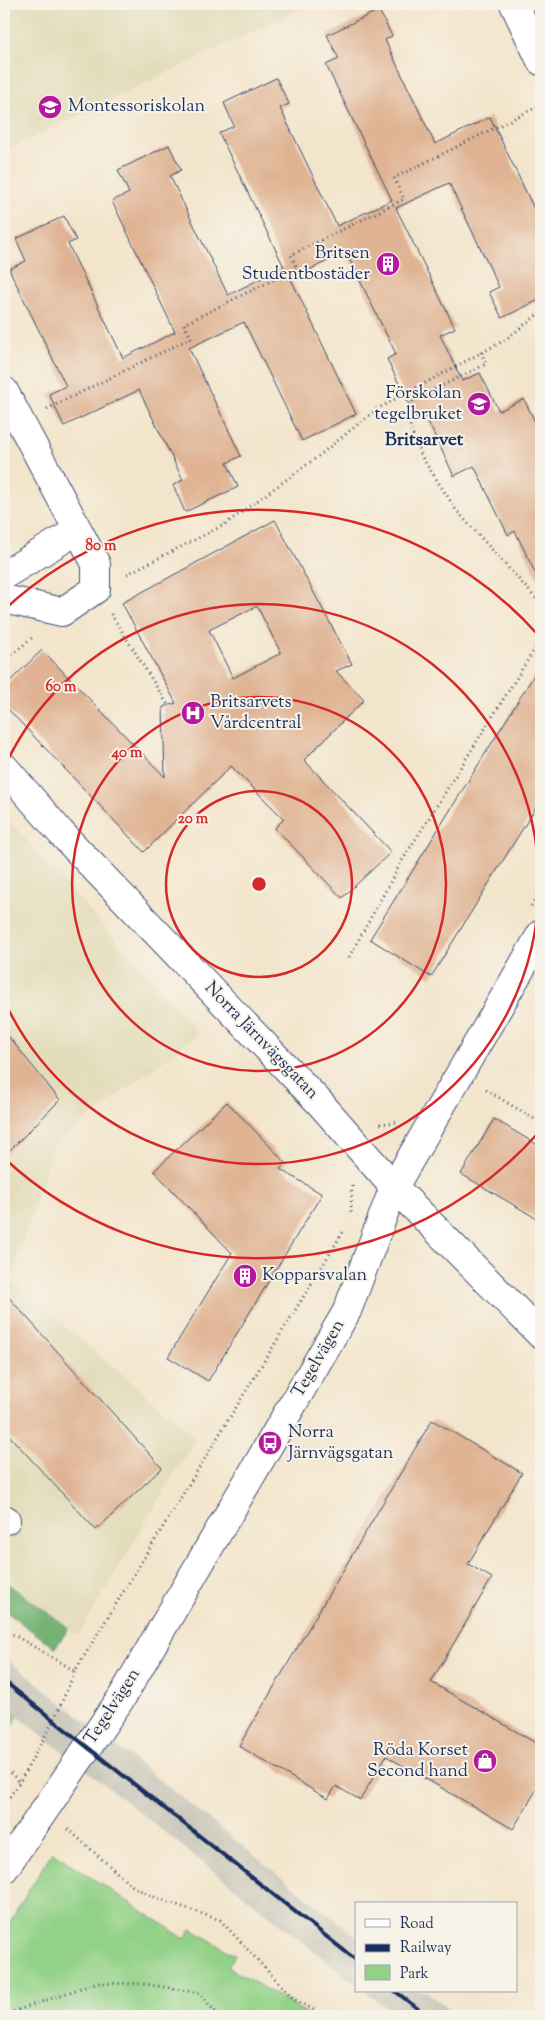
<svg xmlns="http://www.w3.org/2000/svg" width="545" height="2020" viewBox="0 0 545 2020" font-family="'Sorts Mill Goudy',serif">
<rect width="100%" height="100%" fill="#f7f3e8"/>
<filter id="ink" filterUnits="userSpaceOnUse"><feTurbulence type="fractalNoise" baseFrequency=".02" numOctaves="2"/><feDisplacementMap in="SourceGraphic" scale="10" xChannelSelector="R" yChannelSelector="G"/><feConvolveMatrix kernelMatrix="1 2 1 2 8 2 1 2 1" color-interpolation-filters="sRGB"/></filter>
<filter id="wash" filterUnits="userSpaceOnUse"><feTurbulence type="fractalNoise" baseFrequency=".0096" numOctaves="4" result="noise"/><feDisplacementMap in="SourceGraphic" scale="20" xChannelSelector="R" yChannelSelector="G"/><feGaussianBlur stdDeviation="1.12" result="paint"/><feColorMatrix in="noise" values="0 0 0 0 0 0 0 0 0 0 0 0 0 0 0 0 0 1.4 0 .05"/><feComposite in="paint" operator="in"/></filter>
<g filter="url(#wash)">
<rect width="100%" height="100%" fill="#f3e5cc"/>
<!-- built -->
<path fill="#e3dcba" d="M4 4H310L4 151Z
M4 815 199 1033 54 1145 10 1280 196 1437 78 1636 4 1577Z"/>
<!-- industrial -->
<path fill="#c6c5b8" d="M4 1657 356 1936V1984L4 1705Z
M365 1991H426L457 2016H397Z"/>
<!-- green -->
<path fill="#92d187" stroke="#568072" d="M4 1705 18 1716 4 1741Z
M52 1852 185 1939 191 1929 235 1955 228 1967 311 2016H4V1932Z"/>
<!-- forest -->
<path fill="#75b374" stroke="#487169" d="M4 1581 69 1628 55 1648 4 1610Z"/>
<g id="blocks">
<!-- building -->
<path fill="#dfb393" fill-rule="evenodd" d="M379 10 392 36 385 40 435 144 490 117 541 223V299L502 318 489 292 499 287 449 183 396 208 455 328 440 335 462 381 480 373 499 411 524 399 541 434V585L515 531 508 535 474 466 454 476 424 413 415 417 387 359 396 354 346 252 291 279 356 414 302 441 244 322 189 348 241 456 227 463 238 487 185 512 173 485 183 480 139 390 64 426 49 394 66 386 9 269 26 261 16 239 64 216 76 240 68 244 123 358 175 332 112 201 129 193 118 170 169 145 181 170 170 176 228 295 284 267 219 133 234 126 224 103 276 78 289 104 280 108 337 226 392 200 326 65 339 59 327 35Z
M275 520 352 664 336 671 364 700 304 760 391 852 342 898 275 828 284 819 231 766 144 852 4 705V687L42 650 165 777 163 707 176 703 122 603ZM257 606 281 653 233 678 209 630Z
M541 664V799L431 977 370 939Z
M4 1031 60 1100 4 1156Z
M227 1102 286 1163 280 1169 322 1194 208 1381 168 1357 232 1253 154 1171Z
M494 1119 541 1147V1221L461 1174Z
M4 1292 162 1468 96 1530 4 1430Z
M432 1420 522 1473 468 1564 492 1578 431 1682 541 1746V1782L513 1829 386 1756 360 1800 336 1786 328 1799 239 1746Z"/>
</g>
</g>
<g filter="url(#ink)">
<use href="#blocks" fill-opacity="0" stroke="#3b4a6e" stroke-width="1"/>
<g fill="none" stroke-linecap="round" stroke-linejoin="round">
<!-- minor casing -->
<g stroke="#3b4a6e" stroke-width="30">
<path id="minor" d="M514 4 541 61
M4 391 96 564V589L62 612 4 599
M4 575 78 530
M4 767 61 833 319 1102 394 1187 541 1335
M4 1519 6 1520
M4 1869 122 1697 347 1311 394 1187 541 934"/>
</g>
<!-- path -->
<path stroke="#3b4a6e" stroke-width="3" stroke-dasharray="1 4" stroke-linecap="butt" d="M481 352 486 364 413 400 410 428 423 459 457 511 541 604
M47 409 191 338 184 324 297 268 291 255 404 199 394 178 541 105
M127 574 224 525 316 458 377 409 505 340 541 312
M111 614 168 705
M4 661 33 637
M531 906 541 889
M349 957 402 861 541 639
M486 1090 541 1123
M380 1124 396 1122
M351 1212 352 1186
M4 1629 75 1671
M4 1765 20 1783
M4 1805 19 1783 54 1720 75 1671 343 1232
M68 1829 131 1885 149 1895 220 1920 294 1999 325 2016
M4 2015 95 1983 146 1984 199 1993 219 2016"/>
<!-- minor -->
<use href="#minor" stroke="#fff" stroke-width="28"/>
<!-- rail -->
<path stroke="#1b2f5e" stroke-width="4" d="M4 1681 356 1960
M395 1991 427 2016"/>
</g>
</g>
<!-- distance rings -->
<g fill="none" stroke="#d62828" stroke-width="2.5">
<circle cx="259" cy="884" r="93"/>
<circle cx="259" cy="884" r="187"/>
<path d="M4 768A280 280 0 1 1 4 1000"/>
<path d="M539 1132A374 374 0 0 1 4 1158M4 610A374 374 0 0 1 539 636"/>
</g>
<!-- icons -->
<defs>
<g id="school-disc" transform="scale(1.25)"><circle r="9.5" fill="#b5179e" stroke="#f7f3e8"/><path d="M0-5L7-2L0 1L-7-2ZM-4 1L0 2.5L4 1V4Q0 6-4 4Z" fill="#fff"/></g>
<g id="building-disc" transform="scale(1.25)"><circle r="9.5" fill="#b5179e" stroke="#f7f3e8"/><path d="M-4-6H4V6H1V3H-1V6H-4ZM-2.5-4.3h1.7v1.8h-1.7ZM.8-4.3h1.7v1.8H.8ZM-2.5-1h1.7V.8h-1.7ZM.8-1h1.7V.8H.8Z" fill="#fff"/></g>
<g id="hospital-disc" transform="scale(1.25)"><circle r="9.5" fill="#b5179e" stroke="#f7f3e8"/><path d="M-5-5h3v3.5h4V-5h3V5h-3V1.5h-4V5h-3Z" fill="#fff"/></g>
<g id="bus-disc" transform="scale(1.25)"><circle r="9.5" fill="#b5179e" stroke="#f7f3e8"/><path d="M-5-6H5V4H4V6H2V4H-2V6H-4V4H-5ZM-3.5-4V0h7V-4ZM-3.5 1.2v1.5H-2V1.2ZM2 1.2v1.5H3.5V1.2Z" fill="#fff"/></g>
<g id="shop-disc" transform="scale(1.25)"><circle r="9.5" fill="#b5179e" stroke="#f7f3e8"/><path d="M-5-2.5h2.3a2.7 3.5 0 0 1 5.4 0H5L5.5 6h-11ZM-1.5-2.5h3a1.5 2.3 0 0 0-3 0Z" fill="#fff"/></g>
</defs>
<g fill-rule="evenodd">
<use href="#school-disc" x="50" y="107"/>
<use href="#building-disc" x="388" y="264"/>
<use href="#school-disc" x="479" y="404"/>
<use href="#hospital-disc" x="193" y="713"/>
<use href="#building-disc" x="245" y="1276"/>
<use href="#bus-disc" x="270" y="1443"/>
<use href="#shop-disc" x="485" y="1761"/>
</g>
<g text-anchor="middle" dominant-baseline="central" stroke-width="4" stroke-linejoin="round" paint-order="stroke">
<!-- poi labels -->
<g font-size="18" fill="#1b2f5e" stroke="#f7f3e8" text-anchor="start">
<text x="68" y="107">Montessoriskolan</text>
<text x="370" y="254" text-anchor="end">Britsen<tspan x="370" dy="21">Studentbostäder</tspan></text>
<text x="462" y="394" text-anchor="end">Förskolan<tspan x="462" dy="21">tegelbruket</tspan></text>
<text x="210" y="703">Britsarvets<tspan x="210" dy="21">Vårdcentral</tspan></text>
<text x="262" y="1276">Kopparsvalan</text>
<text x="288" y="1433">Norra<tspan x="288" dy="21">Järnvägsgatan</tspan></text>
<text x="468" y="1751" text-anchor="end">Röda Korset<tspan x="468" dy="21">Second hand</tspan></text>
</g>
<!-- street labels -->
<g font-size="18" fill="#1b2f5e" stroke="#f7f3e8">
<text transform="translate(261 1041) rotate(46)">Norra Järnvägsgatan</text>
<text transform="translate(319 1359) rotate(-60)">Tegelvägen</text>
<text transform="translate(113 1707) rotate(-57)">Tegelvägen</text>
</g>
<!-- neighbourhood labels -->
<g font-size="19" font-weight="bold" fill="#1b2f5e" stroke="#f7f3e8">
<text x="424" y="440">Britsarvet</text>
</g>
</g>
<circle cx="259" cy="884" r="8" fill="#d62828" stroke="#f7f3e8" stroke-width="2.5"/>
<g font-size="15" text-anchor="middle" font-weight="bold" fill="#d62828" stroke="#f7f3e8" stroke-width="4" stroke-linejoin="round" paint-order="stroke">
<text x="101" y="550">80 m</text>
<text x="61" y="691">60 m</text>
<text x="127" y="757">40 m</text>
<text x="193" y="823">20 m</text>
</g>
<!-- margin -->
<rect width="545" height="2020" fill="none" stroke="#f7f3e8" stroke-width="20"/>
<!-- legend -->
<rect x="355" y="1902" width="162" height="90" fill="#f7f3e8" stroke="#9fa5b1"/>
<rect x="365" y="1919" width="25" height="8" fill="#ffffff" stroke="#9fa5b1"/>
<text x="400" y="1928" font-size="15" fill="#1b2f5e">Road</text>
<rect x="365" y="1944" width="25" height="8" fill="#1b2f5e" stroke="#9fa5b1"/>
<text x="400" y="1952" font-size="15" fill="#1b2f5e">Railway</text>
<rect x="365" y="1965" width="25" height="15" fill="#92d187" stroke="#9fa5b1"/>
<text x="400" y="1978" font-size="15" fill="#1b2f5e">Park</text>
</svg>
